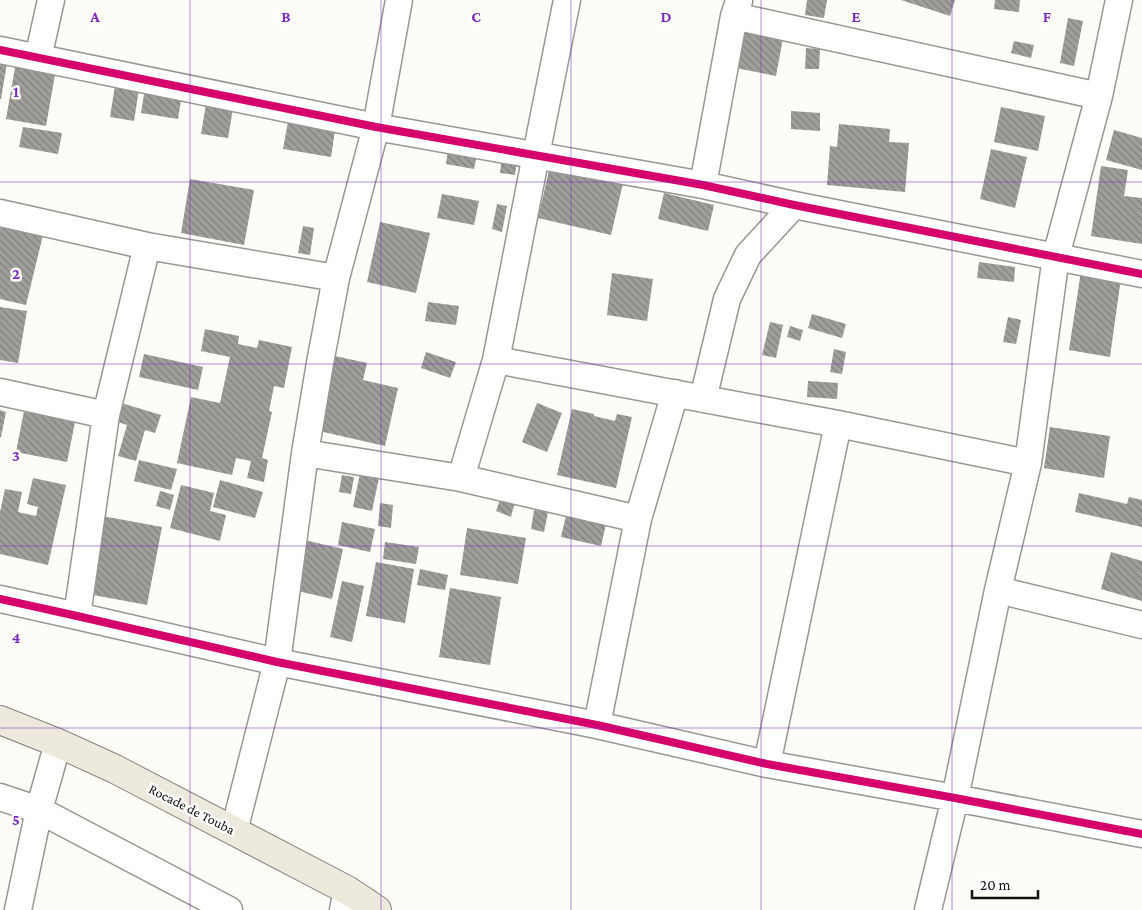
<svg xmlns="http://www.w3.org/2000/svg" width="1142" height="910" viewBox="0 0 1142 910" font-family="'Crimson Pro',serif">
<defs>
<pattern id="building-back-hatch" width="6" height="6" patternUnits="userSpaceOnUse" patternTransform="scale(1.25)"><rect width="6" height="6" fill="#a19f9c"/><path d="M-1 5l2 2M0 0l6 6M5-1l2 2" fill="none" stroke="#82807e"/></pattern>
</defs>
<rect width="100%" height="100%" fill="#fdfcf7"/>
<!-- building -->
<path fill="url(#building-back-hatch)" d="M807 0H827L824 18 805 15Z
M901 0H955L950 16Z
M995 0H1020L1019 12 994 9Z
M1068 18 1083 21 1074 66 1060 63Z
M743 30 783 38 776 76 736 68Z
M1014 41 1034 45 1031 58 1011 53Z
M806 48 820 49 819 69H805Z
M0 55 8 57 1 99H0Z
M16 62 56 69 46 126 6 119Z
M116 79 140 83 134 121 110 117Z
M145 88 182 94 178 119 141 113Z
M208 92 235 97 228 138 201 134Z
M1001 107 1045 116 1038 151 994 142Z
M791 111 820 113V131L791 129Z
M289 116 336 124 331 157 283 149Z
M839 124 890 129 889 142 909 143 905 192 827 185 830 146 837 147Z
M23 127 62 133 58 154 19 147Z
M1114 130 1142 138V170L1106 160Z
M991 149 1027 157 1015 208 980 199Z
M448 150 477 154 474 169 446 164Z
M502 156 517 159 515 175 500 173Z
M551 162 624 179 611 235 538 218Z
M1101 166 1128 170 1124 196 1142 198V244L1091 236Z
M190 179 254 190 244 245 181 233Z
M664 193 714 205 708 231 658 219Z
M442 194 479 201 474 225 437 218Z
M497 204 507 206 502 232 492 229Z
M0 221 44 231 26 305 0 299Z
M380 222 430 233 416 293 367 282Z
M303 226 314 228 310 255 298 253Z
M979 262 1015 267 1014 282 977 278Z
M1081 271 1121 278 1110 357 1069 350Z
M612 273 653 279 647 321 607 315Z
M428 302 459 306 456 325 425 321Z
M0 307 27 311 18 363 0 360Z
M812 314 846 324 842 338 808 328Z
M1008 317 1021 320 1016 344 1003 342Z
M770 322 783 325 776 358 762 355Z
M790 326 803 330 800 341 787 337Z
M205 329 239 336 238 344 257 348 259 340 292 347 284 388 274 386 269 411 272 412 262 458 268 460 264 482 247 478 251 461 236 458 232 475 177 463 191 397 220 403 230 357 201 351Z
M834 349 846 352 842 374 830 372Z
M426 352 456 362 450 378 421 368Z
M144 354 203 367 198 390 139 377Z
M335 356 367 363 363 380 398 388 385 446 319 431Z
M808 381 838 383 837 399 807 397Z
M118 402 161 415 155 433 145 430 136 461 118 456 127 425 112 420Z
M537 403 562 413 547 452 522 442Z
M572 409 594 414V416L615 421 617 414 632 417 616 488 557 475Z
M0 410 6 412 1 437H0Z
M24 411 75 422 67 462 16 452Z
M1050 427 1110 436 1104 478 1044 468Z
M139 460 177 469 171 490 134 481Z
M362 464 381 468 372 511 353 507Z
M342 475 354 477 351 494 339 492Z
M33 478 66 485 48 565 0 554V512L5 489 22 492 18 512 36 516 38 507 27 504Z
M220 480 263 492 255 518 213 507Z
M181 485 214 493 210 511 226 515 220 541 170 528Z
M160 491 174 495 170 510 156 506Z
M1079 493 1127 504 1129 497 1142 500V527L1075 512Z
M501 497 515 502 511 517 496 511Z
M380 503 393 505 391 528 378 526Z
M534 510 548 512 544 532 531 529Z
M567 511 607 520 601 546 561 537Z
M86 513 162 527 147 605 72 591Z
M342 522 375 529 370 552 338 545Z
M467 528 526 538 518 584 460 575Z
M300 539 343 549 332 599 289 589Z
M385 542 419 547 416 564 383 559Z
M1111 552 1142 561V601L1101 589Z
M376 562 414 569 405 623 366 616Z
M420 569 448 575 445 590 417 585Z
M342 581 364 586 352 642 330 637Z
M450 588 501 597 490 665 439 657Z"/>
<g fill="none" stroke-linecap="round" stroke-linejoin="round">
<!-- minor casing -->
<g stroke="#979795" stroke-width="29">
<path id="minor" d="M734 16 1099 96
M0 50 376 127 703 185 794 205 1142 274
M38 58 51 0
M703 185 734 16 739 1
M0 213 147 246 336 278
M496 360 838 424 1028 463
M0 392 106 415
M703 399 727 299 748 255 794 205
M305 453 461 478 638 519
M461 478 496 360 536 155 567 0
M998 590 1142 625
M0 599 77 616 277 662 597 725 767 764 955 798 1142 834
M77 616 106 415 147 246
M597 725 638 519 675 393
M767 764 838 424
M0 797 39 810 229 910
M234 831 277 662 305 453 320 363 336 278 376 127 399 0
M18 910 39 810 58 743
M343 910 347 890
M928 910 955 798 998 590 1028 463 1056 256 1099 96 1119 0"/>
</g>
<!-- major casing -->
<g stroke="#858482" stroke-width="30">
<path id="major" d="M0 720 58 743 115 769 347 890 377 910"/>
</g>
<!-- minor -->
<use href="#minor" stroke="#fffffe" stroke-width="26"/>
<!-- major -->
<use href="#major" stroke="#ede9dc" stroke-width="28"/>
<!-- cycleway casing -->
<g stroke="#fff" stroke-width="11">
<path id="cycleway" d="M0 50 376 127 703 185 794 205 1142 274
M0 599 77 616 277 662 597 725 767 764 955 798 1142 834"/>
</g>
<!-- cycleway -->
<use href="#cycleway" stroke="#d6006c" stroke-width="8"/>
</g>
<!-- grid -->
<path fill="none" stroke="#7b2cbf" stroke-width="1" stroke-opacity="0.55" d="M190 0V910M381 0V910M571 0V910M761 0V910M952 0V910M0 182H1142M0 364H1142M0 546H1142M0 728H1142"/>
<g text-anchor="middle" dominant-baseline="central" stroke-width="5" stroke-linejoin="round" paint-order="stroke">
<!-- street labels -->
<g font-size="14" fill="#111" stroke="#fff">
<text transform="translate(192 809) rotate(27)">Rocade de Touba</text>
</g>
</g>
<g font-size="16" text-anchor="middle" font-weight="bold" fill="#7b2cbf" stroke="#fff" stroke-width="5" stroke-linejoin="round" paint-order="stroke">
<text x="95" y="22">A</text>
<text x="286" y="22">B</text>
<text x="476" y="22">C</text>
<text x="666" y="22">D</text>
<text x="856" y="22">E</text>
<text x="1047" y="22">F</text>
<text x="16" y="97">1</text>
<text x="16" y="279">2</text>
<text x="16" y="461">3</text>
<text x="16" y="643">4</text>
<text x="16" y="825">5</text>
</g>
<!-- scale -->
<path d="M972 890v8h66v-8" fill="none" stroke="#111111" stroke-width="2.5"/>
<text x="980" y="890" font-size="15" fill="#111111" stroke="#ffffff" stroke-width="4" paint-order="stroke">20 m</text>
</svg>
